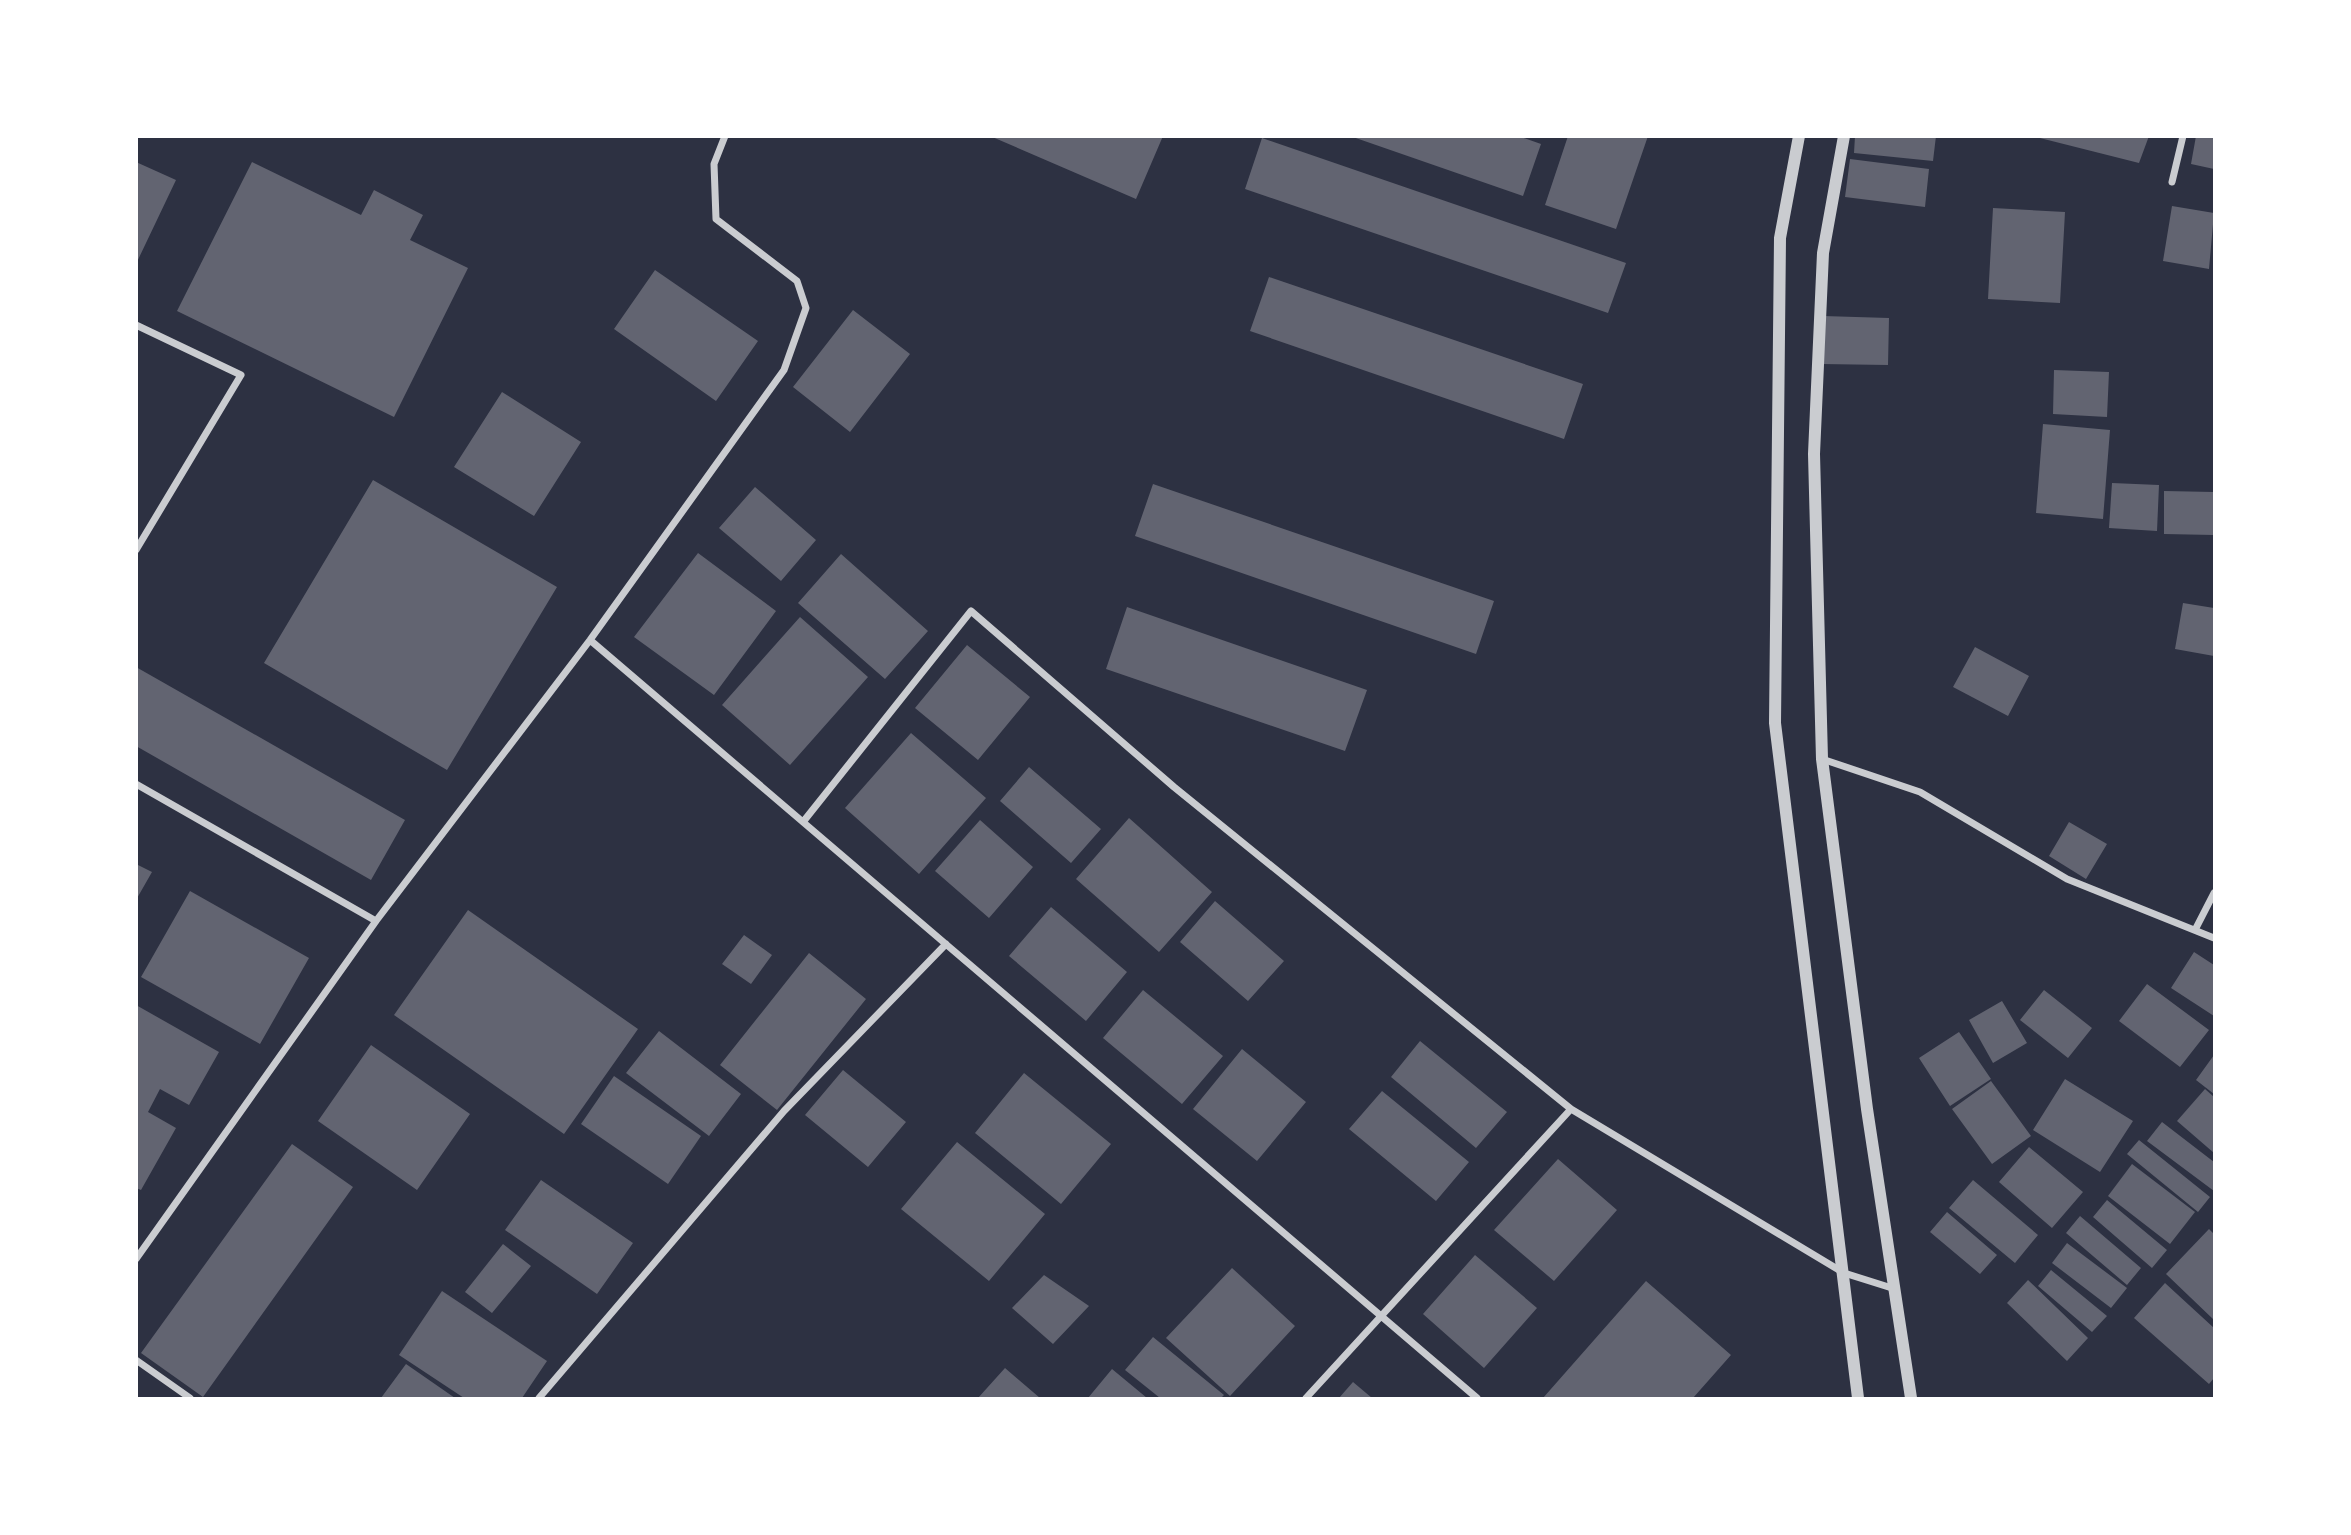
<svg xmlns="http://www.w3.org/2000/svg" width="2351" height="1535" viewBox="0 0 2351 1535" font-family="'Fira Sans',sans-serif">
<rect width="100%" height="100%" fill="#2d3142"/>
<!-- building -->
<path fill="#626471" d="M990 136H1163L1136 199Z
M1350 136H1518L1541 144 1523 196Z
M1568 136H1648L1616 229 1545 205Z
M1855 136H1936L1933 161 1854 153Z
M2032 136H2149L2139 163Z
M2196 136H2214V169L2191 164Z
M1262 138 1626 263 1608 313 1245 189Z
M1850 159 1929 169 1925 207 1845 197Z
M136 162 176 180 136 264Z
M252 162 361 215 374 190 423 215 410 240 468 268 394 417 177 311Z
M2172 206 2214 213 2209 269 2163 261Z
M1993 208 2065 212 2060 303 1988 299Z
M655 270 758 341 716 401 614 329Z
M1269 277 1583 384 1564 439 1250 331Z
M853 310 910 354 850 432 793 387Z
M1823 316 1889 318 1888 365 1821 364Z
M2054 370 2109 372 2107 417 2053 414Z
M502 392 581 442 534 516 454 467Z
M2043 424 2110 430 2103 519 2036 513Z
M373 480 557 587 447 770 264 663Z
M2112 483 2159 485 2157 531 2109 528Z
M1153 484 1494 601 1476 654 1135 536Z
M755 487 816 540 781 581 719 528Z
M2164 491 2214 492V535L2164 534Z
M698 553 776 611 714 695 634 637Z
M841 554 928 631 885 679 798 603Z
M2183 603 2214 608V656L2175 649Z
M1127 607 1367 690 1345 751 1106 669Z
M800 617 868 677 790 765 722 705Z
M967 645 1030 697 978 760 915 708Z
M1975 647 2029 676 2008 716 1953 687Z
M136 667 405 820 371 880 136 746Z
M911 733 986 798 919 874 845 808Z
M1029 767 1101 829 1071 863 1000 801Z
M1129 818 1212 892 1159 952 1076 879Z
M980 820 1033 867 989 918 935 871Z
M2069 822 2107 844 2086 879 2049 856Z
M136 864 152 872 136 900Z
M190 891 309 958 260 1044 141 977Z
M1215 901 1284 961 1248 1001 1180 942Z
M1051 907 1127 972 1086 1021 1009 956Z
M468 910 638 1029 564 1134 394 1015Z
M744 935 772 955 751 984 722 964Z
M2194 952 2214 965V1016L2171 988Z
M809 953 866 999 777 1110 720 1065Z
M2147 984 2209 1030 2180 1067 2119 1021Z
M1143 990 1223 1056 1182 1104 1103 1038Z
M2044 990 2092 1028 2068 1058 2020 1020Z
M2002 1001 2027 1043 1993 1063 1969 1020Z
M136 1005 219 1052 189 1105 160 1089 148 1112 176 1128 141 1190 136 1188Z
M659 1031 741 1094 709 1136 626 1073Z
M1959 1032 1991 1079 1950 1106 1919 1058Z
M1420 1041 1507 1112 1476 1148 1391 1077Z
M371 1045 470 1114 417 1190 318 1121Z
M1242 1049 1306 1102 1257 1161 1193 1109Z
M2214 1055V1094L2196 1080Z
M843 1070 906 1122 868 1167 805 1115Z
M1024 1073 1111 1144 1061 1204 975 1133Z
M614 1076 701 1136 668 1184 581 1124Z
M2065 1079 2133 1121 2100 1172 2033 1130Z
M1991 1081 2031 1136 1992 1164 1952 1109Z
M2205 1089 2214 1097V1153L2177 1121Z
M1382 1091 1469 1162 1436 1201 1349 1129Z
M2162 1122 2214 1162V1191L2147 1141Z
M2139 1140 2210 1197 2198 1212 2127 1154Z
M957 1142 1045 1214 989 1281 901 1209Z
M292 1144 353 1187 203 1397 141 1353Z
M2029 1147 2083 1192 2052 1228 1999 1182Z
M1558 1159 1617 1210 1554 1281 1494 1230Z
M2132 1164 2195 1212 2170 1244 2108 1196Z
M541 1180 633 1243 597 1294 505 1230Z
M1973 1180 2038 1235 2015 1263 1949 1208Z
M2107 1200 2167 1250 2152 1268 2093 1217Z
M1947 1212 1997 1255 1980 1274 1930 1232Z
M2080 1216 2141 1268 2127 1285 2066 1233Z
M2209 1229 2214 1234V1320L2166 1274Z
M2067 1243 2127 1288 2111 1308 2052 1263Z
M503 1244 531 1266 492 1313 465 1292Z
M1475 1255 1537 1308 1484 1368 1423 1314Z
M1232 1268 1295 1326 1230 1396 1166 1338Z
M2051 1270 2107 1316 2092 1332 2038 1286Z
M1044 1275 1089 1306 1053 1344 1012 1308Z
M2028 1280 2088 1338 2067 1361 2007 1303Z
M1646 1281 1731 1355 1693 1398H1543Z
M2165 1283 2214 1328V1378L2209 1384 2134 1318Z
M442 1291 547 1361 522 1398H464L399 1355Z
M1153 1337 1224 1395 1221 1398H1160L1125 1370Z
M406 1364 455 1398H381Z
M1005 1368 1040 1398H978Z
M1112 1369 1147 1398H1088Z
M1353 1382 1372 1398H1339Z"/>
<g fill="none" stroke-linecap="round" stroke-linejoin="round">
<!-- minor -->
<path stroke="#caccd0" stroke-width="7" d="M2172 182 2183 136
M136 325 241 375 136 550
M590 640 1477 1398
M1822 759 1920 792 2067 879 2214 938
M136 784 376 921
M803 822 971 611 1174 787 1571 1109 1844 1273 1895 1289
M2195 930 2214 893
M136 1259 376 921 590 640 784 370 806 308 797 281 716 219 714 164 725 136
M136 1360 190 1398
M539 1398 784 1111 946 944
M1306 1398 1571 1109"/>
<!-- tertiary -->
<path stroke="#caccd0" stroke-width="12" d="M1799 136 1780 238 1775 723 1858 1398
M1844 136 1823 253 1814 454 1822 759 1867 1109 1911 1398"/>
</g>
<!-- border -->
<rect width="2351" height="1535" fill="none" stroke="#ffffff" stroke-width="276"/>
</svg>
